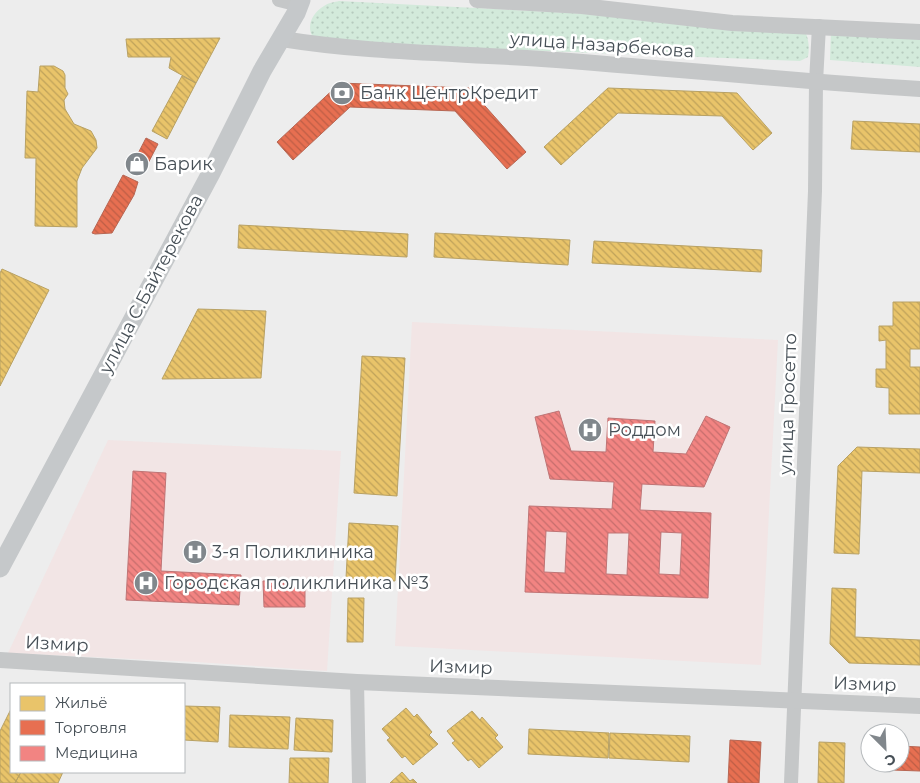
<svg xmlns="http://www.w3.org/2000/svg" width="920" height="783" viewBox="0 0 920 783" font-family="Montserrat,sans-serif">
<defs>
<pattern id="grass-dots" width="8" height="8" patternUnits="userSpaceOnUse" patternTransform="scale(1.25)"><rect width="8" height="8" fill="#d3eadb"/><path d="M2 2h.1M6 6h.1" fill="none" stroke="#b6cabe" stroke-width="1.8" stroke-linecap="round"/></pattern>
<pattern id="homes-back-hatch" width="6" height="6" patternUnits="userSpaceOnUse" patternTransform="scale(1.25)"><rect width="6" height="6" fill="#e9c46a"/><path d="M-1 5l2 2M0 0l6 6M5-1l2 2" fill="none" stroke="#bfa25a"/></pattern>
<pattern id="shops-back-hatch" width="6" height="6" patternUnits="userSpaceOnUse" patternTransform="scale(1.25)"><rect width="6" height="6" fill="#e76f51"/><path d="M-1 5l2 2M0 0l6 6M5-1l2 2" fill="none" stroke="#bd5e46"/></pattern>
<pattern id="health-back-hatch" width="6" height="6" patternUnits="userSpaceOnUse" patternTransform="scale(1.25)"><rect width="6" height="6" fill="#f28482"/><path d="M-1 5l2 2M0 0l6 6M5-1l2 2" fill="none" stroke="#c66e6d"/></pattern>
</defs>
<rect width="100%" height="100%" fill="#ededed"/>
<!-- medical -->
<path fill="#f2e5e5" d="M412 322 778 340 761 665 395 646Z
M108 440 341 451 327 671 196 662 8 653Z"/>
<!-- grass -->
<path fill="url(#grass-dots)" d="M339 1 802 25C808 36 810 44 808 57L800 61 318 42C304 32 310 14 324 6 328 3 335 2 339 1Z
M831 30 920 34V67L830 60Z"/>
<!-- homes -->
<path fill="url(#homes-back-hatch)" stroke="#b8a164" d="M220 38 196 83 169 68 171 57H128L126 39Z
M40 66H54L63 71 65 75V88L68 94 64 100 65 109 74 124 91 131 96 140 97 148 82 168 77 181V227L35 226 36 158H25L27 91 38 92Z
M182 76 196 83 167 139 152 131Z
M608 88 737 93 772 133 753 150 722 116 618 113 561 165 544 147Z
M853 121 920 124V152L851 149Z
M239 225 408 234 407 257 238 248Z
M435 233 570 240 568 265 434 257Z
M594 241 762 250 761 272 592 263Z
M2 269 49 290 0 386V273Z
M893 302H920V349H910V367H920V414H889V388L876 387V369H886V340L879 341V326H893Z
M198 309 266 311 261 378 162 379Z
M362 356 405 358 397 496 354 493Z
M857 447 920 449V473L862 471 859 554 834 553 838 466Z
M349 523 398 526 395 581 346 578Z
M832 588 856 589 855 637 920 640V665L849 663 830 644Z
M348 598H364L363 642H347Z
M184 706 220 707 218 742 184 740Z
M406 708 414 717 417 714 432 732 429 735 438 744 413 765 405 756 402 758 387 740 390 738 382 729Z
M11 709V772H21L15 783H0V731Z
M472 711 480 720 482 717 498 735 495 738 503 747 479 768 471 759 468 761 452 743 455 741 447 731Z
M230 715 290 717 288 749 229 747Z
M296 718 333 720 332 752 294 750Z
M529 729 609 733 608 758 528 754Z
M610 733 690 736 689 762 609 758Z
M819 742 845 743 844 783H818Z
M290 758H329L328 783H289Z
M21 772H63L58 783H15Z
M402 772 410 781 413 779 417 783H390Z"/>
<!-- shops -->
<path fill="url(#shops-back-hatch)" stroke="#b76653" d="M340 83 469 88 526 152 507 169 455 111 350 107 293 160 277 142Z
M146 138 158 144 143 173 131 167Z
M123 175 138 182 134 195 112 233 95 234 92 233Z
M730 740 761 742 759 783H728Z
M900 746 920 747V771L892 770 893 763H900Z"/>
<!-- health -->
<path fill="url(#health-back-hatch)" stroke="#bf7475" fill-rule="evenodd" d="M559 411 571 451 606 452 608 418 655 421 653 452 686 454 706 416 730 427 704 487 642 484 640 510 711 513 708 598 525 592 529 506 612 509 614 482 550 479 535 417ZM546 531 567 532 565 573 544 572ZM661 532 682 533 680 575 659 574ZM608 533H629L627 575 606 574Z
M133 471 166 473 161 571 241 575 239 605 126 600Z
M305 580V607H264L263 581Z"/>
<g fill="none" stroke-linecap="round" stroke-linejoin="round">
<!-- minor -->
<path stroke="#c5c7c8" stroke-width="14" d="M279 0 299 5
M357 682 359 783
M791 783 815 191 816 82 819 26"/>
<!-- tertiary -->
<path stroke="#c5c7c8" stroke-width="16" d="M477 0 582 6 732 23 920 32
M282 39C368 53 456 53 542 59 668 68 794 81 920 89
M0 660 357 682 920 706"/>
<!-- secondary -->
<path stroke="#c5c8ca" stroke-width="19" d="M0 568 211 173 262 71 296 13 301 0"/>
</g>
<!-- icons -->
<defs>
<g id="bank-disc" transform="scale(1.25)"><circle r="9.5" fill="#81878c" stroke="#fff"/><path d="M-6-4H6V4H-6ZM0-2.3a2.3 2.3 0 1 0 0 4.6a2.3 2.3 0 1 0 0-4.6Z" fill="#fff"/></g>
<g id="shop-disc" transform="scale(1.25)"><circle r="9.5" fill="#81878c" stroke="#fff"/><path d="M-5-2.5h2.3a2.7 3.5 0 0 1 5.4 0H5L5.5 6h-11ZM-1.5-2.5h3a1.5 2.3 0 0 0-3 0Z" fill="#fff"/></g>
<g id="hospital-disc" transform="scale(1.25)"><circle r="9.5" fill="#81878c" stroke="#fff"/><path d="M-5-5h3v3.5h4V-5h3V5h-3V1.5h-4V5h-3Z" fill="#fff"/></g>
</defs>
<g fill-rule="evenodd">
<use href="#bank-disc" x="342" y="93"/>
<use href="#shop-disc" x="137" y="164"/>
<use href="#hospital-disc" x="590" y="430"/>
<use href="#hospital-disc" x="195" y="552"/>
<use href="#hospital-disc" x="146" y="583"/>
</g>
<g text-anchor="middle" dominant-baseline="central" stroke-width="5" stroke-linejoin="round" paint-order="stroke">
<!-- street labels -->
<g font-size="18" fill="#475057" stroke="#fff">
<text transform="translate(602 45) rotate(4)">улица Назарбекова</text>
<text transform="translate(151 284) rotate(-62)">улица С.Байтерекова</text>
<text transform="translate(788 404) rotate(-88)">улица Гросетто</text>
<text transform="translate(57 644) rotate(3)">Измир</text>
<text transform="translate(461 667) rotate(2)">Измир</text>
<text transform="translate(865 684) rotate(2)">Измир</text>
</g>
<!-- poi labels -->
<g font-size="18" fill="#475057" stroke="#fff" text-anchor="start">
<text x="360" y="93">Банк ЦентрКредит</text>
<text x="154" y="164">Барик</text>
<text x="608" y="430">Роддом</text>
<text x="212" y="552">3-я Поликлиника</text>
<text x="164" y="583">Городская поликлиника №3</text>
</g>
</g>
<!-- legend -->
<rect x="10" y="683" width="175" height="90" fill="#ffffff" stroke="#b5b9bc"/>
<rect x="20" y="696" width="25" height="15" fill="#e9c46a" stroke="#b5b9bc"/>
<text x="55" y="708" font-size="15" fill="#475057">Жильё</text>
<rect x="20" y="720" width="25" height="15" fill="#e76f51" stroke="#b5b9bc"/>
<text x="55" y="733" font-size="15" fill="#475057">Торговля</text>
<rect x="20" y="746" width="25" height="15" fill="#f28482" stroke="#b5b9bc"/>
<text x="55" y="758" font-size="15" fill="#475057">Медицина</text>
<!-- north arrow -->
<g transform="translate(885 748) rotate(156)"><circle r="24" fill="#ffffff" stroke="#b5b9bc"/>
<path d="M0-4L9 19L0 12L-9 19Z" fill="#81878c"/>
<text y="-8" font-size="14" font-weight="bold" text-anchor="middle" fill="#475057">С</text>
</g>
</svg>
